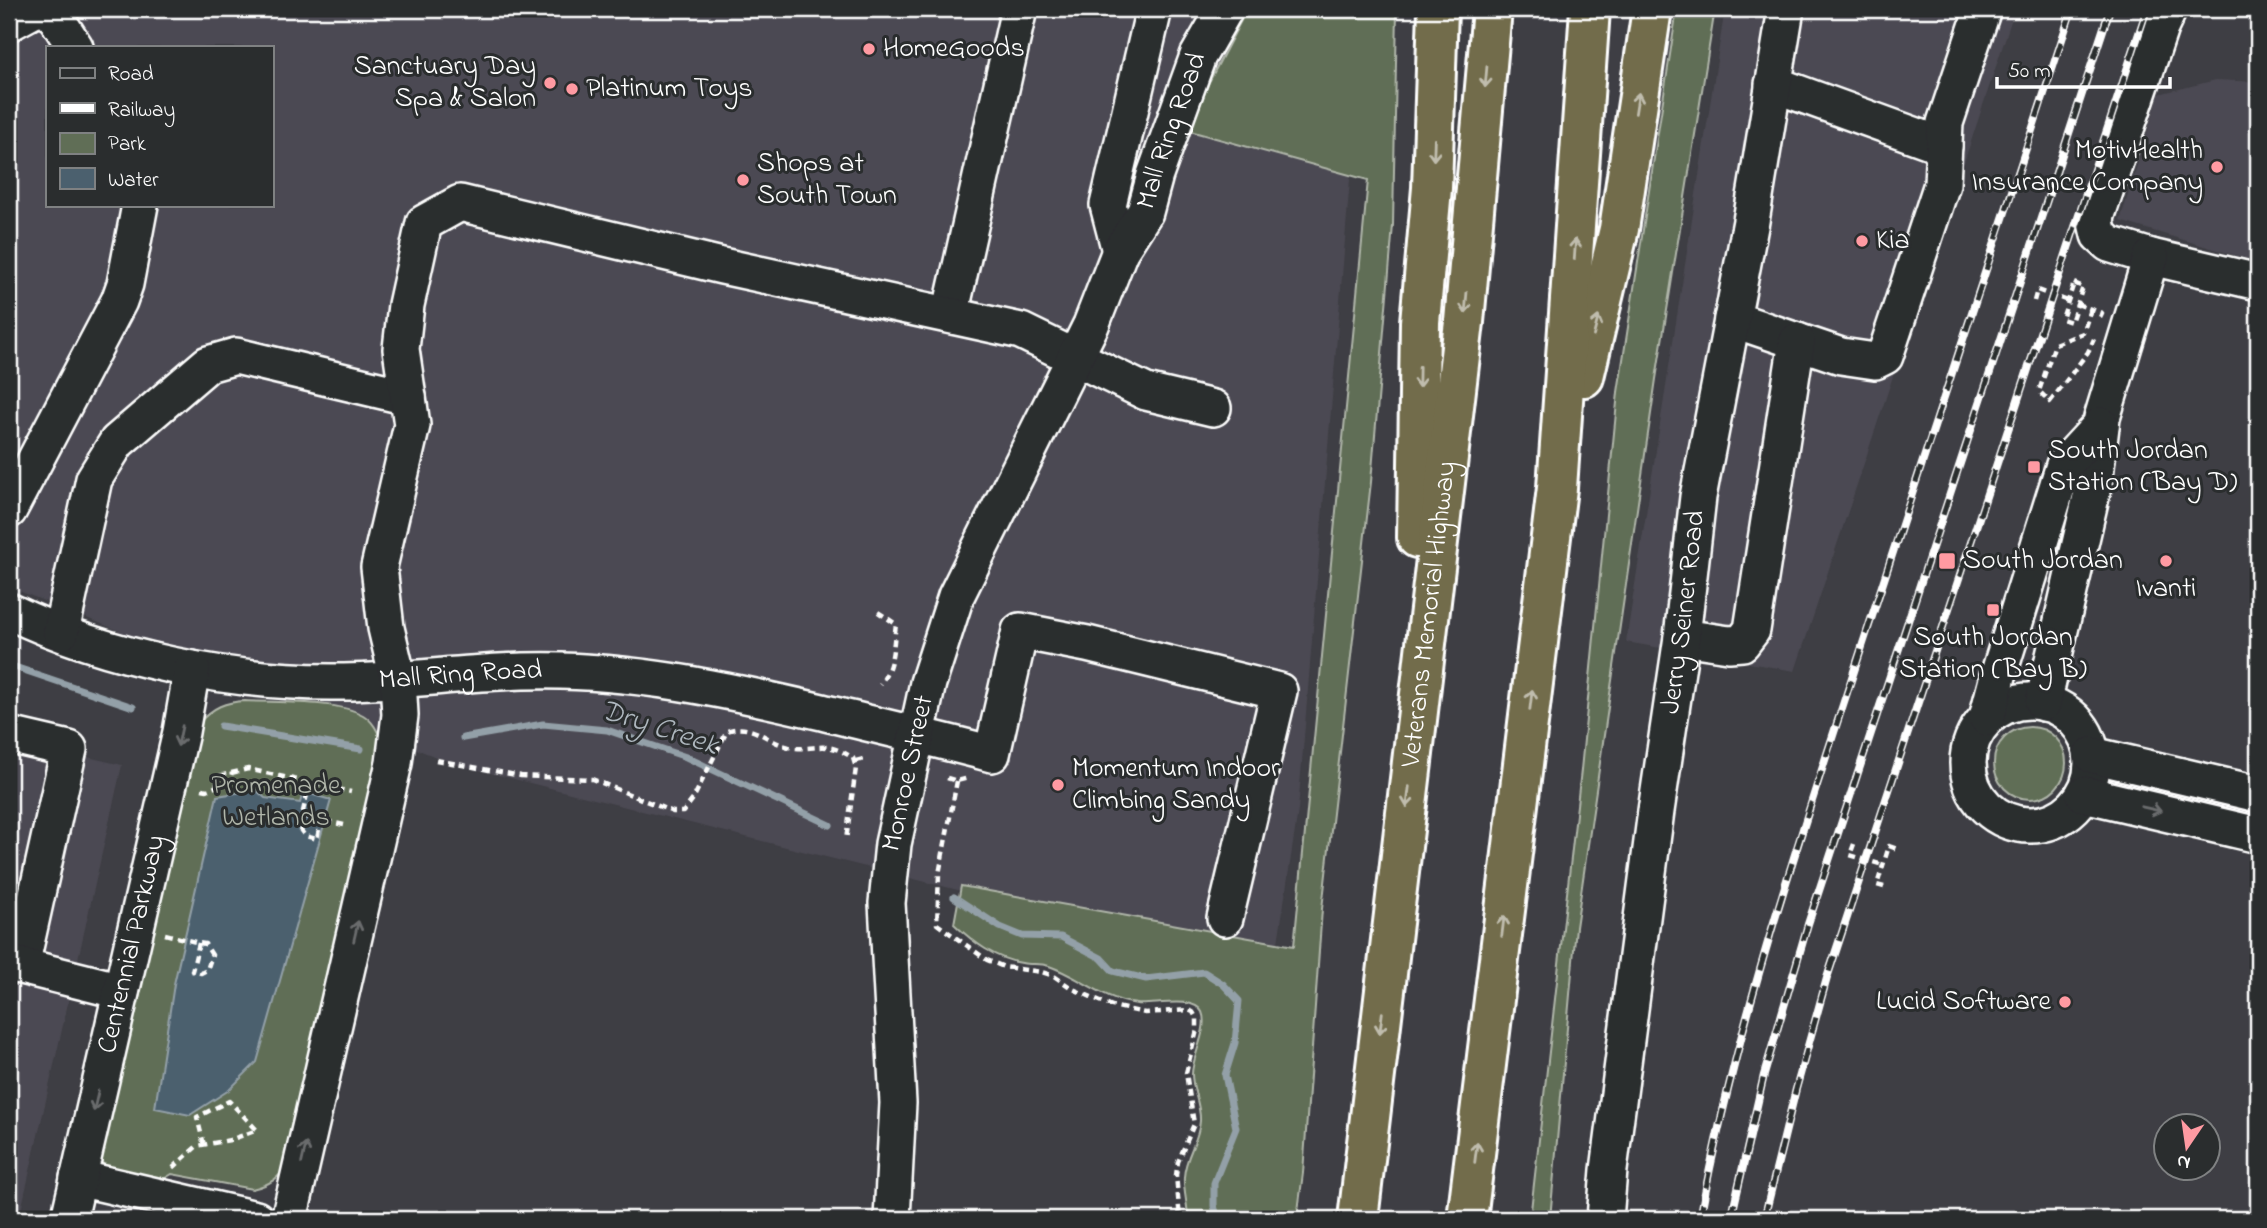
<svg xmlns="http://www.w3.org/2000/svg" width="2267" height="1228" viewBox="0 0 2267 1228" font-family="'Indie Flower',sans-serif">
<rect width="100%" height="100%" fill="#3e3e44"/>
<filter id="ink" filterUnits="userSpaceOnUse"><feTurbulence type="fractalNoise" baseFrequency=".0143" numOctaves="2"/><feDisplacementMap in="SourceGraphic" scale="14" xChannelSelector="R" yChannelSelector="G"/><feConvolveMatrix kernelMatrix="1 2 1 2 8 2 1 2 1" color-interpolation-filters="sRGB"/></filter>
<g filter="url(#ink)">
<!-- built -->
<path fill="#4c4a53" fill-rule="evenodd" d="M9 9H1364L1298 810 1274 969 454 764 9 587ZM47 47H271V205H47Z
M1725 9H2015L1795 671 1626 642Z
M2216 80 2258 82V262L2120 221 2159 94Z
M9 739 122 765 19 1219H9Z"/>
<!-- green -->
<path fill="#606e56" stroke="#b0b6aa" stroke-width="2" d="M1247 9H1397L1393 225 1371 482 1322 909 1303 1173 1297 1219H1188C1188 1205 1183 1190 1184 1177 1185 1156 1199 1141 1200 1121 1201 1105 1192 1090 1192 1074 1192 1057 1209 1028 1202 1012 1194 995 1153 1006 1137 1004 1104 1000 1078 976 1049 966 1040 963 1031 965 1022 963 995 959 973 942 954 924L961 886 1294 946 1368 180 1190 131 1209 82Z
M1677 9H1715L1656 379 1576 927 1550 1219H1530L1581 770 1618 392Z
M245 701C276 703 337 700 363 715 373 721 377 730 382 741L289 1163C279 1178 270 1185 252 1189L172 1174 157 1183 106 1170 98 1155 200 722C213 707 225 702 245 701Z
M1994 763a36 36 0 1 1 72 0a36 36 0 1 1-72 0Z"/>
<!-- water -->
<path fill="#4b606e" stroke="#93a0a8" stroke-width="2" d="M256 790 265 798 300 803 303 792 331 800 257 1062 229 1090 190 1115 155 1108 174 984 217 796Z"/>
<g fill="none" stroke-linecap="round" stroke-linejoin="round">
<!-- stream -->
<path stroke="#93a0a8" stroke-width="7" d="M9 665 133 707
M221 726 361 749
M463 738 543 724 607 730 686 757 830 825
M954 897 1000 927 1022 936 1061 937 1101 958 1113 971 1146 979 1204 972 1223 984 1239 1001 1235 1043 1225 1075 1236 1128 1214 1183V1206L1218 1219"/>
<!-- minor casing -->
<g stroke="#fff" stroke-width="40">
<g id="minor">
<path d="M45 9 55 16 75 47"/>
<path d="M2169 9 2160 28 2097 215 2096 222 2099 235 2109 244 2151 257 2258 282"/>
<path d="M9 23 35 9"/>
<path d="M1773 84 1944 146"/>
<path d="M1120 251 1108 205 1154 9"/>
<path d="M950 315 1019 9"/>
<path d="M1732 319 1841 356 1875 361 1885 356 1942 184 1945 123 1983 9"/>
<path d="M9 510 119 301 125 284 140 205"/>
<path id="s1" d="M9 611C108 659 234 684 344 682 416 681 488 669 561 671 650 673 736 692 822 712 879 726 936 739 992 754L1020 631 1087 644 1279 691 1225 918"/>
<path d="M61 632 94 479 117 442 208 364 236 356 408 397"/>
<path d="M1682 637 1729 644 1742 643 1752 630 1797 341"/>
<circle cx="2030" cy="763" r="62"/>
<path d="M2043 703 2094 484 2102 418 2151 257"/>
<path d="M1987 718 1998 676 2064 465 2101 425"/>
<path d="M9 735 69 749 21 966"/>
<path d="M2092 755 2258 794"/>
<path d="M2084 794 2258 835"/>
<path d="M9 963 121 991"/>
<path d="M78 1178 256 1219"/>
<path id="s2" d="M69 1219 181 732 192 669"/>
<path d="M289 1219 394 763 400 715 398 679 386 628 379 567 412 425 401 349 406 305 424 223 460 203 722 266 1021 331 1146 392 1213 408"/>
<path id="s3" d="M892 1219 898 1103 887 903 893 844 928 683 956 596 1091 325 1120 251 1145 212 1155 175 1198 56 1225 9"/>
<path id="s4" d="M1605 1219 1609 1170 1656 811 1682 637 1698 497 1751 221 1786 9"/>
</g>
</g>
<!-- highway casing -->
<g stroke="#fff" stroke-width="44">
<g id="highway">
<path d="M1584 377 1619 229 1652 9"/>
<path d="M1417 538 1420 322 1432 188 1438 9"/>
<path id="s5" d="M1358 1219 1464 322 1492 9"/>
<path d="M1467 1219 1557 488 1590 9"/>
</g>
</g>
<!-- path -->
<path stroke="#fff" stroke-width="4.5" stroke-dasharray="7 5" stroke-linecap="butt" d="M2074 283 2083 287 2071 322 2062 319Z
M2034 301 2037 290 2068 301
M2077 304 2102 313 2100 317
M2091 309 2083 333 2055 344 2039 391 2050 402 2088 352 2094 339
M878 612 896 624C893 645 894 667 880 684
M436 760 521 776 592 779 673 812H683L693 799 727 731C753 722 765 741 789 747 817 752 823 738 853 758L856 768 846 840
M856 761 864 759
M947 778 957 781 969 778
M957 781 939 874 937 924 987 960 1004 967 1042 972 1054 976 1073 989 1112 1006 1145 1013 1188 1010 1193 1012 1197 1019V1030L1186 1073 1194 1124 1178 1162 1176 1175 1180 1219
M310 782 299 828 305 836 317 839 321 820
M216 787 219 776 248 769 351 792
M202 789 207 790 229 782 232 773
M302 816 344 825
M1854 844 1850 855 1883 865
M1884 887 1877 885 1889 846 1897 849
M165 934 199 943 205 944 212 955 207 970 201 973 192 971 199 943
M173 1168 197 1146 230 1140 257 1130 229 1101 197 1117 204 1145"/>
<!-- minor -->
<use href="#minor" stroke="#2a2d2e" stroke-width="35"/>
<!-- highway -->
<use href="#highway" stroke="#726c4b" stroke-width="38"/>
<!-- rail casing -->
<g stroke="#fff" stroke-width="8">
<path id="rail" d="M1700 1219C1735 1029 1797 846 1857 662 1928 444 2001 226 2072 9
M1731 1219 1764 1075 1808 924 2110 9
M1764 1219 1796 1089 1827 978 2147 9"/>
</g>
<!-- rail -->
<use href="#rail" stroke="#2a2d2e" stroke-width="5" stroke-dasharray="16" stroke-linecap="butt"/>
</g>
<!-- one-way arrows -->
<defs><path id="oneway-shaft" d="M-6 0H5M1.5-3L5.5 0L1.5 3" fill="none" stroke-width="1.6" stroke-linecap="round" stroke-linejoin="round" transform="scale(1.75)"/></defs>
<g stroke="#c0bdae">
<use href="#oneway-shaft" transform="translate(1486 77) rotate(95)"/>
<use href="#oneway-shaft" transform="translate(1637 103) rotate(-81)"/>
<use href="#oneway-shaft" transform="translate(1434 150) rotate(92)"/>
<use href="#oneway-shaft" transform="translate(1575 249) rotate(-86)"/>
<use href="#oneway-shaft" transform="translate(1466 303) rotate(95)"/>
<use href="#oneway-shaft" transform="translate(1596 326) rotate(-76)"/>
<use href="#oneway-shaft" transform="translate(1419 377) rotate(91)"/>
<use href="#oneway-shaft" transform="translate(1531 700) rotate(-83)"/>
<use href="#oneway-shaft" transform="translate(1408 797) rotate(97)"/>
<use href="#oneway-shaft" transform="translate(1503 926) rotate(-83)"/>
<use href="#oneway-shaft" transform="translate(1381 1023) rotate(97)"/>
<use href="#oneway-shaft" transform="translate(1476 1152) rotate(-83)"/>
</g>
<g stroke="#6a6c6d">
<use href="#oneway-shaft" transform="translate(180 736) rotate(102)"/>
<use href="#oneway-shaft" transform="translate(2151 809) rotate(13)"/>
<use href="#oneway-shaft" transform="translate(356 931) rotate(-77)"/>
<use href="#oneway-shaft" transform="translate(96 1101) rotate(103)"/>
<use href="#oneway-shaft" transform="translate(304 1153) rotate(-77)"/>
</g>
</g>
<!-- markers -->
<g fill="#ff9aa2" stroke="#2a2d2e" stroke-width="2.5">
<circle cx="869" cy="49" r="7"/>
<circle cx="550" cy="83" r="7"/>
<circle cx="572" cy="89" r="7"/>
<circle cx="2217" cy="167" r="7"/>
<circle cx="743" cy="180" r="7"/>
<circle cx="1862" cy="241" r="7"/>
<rect x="2027" y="460" width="14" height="14" rx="3.5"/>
<rect x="1938" y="552" width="18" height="18" rx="3.5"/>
<circle cx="2166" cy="561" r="7"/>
<rect x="1986" y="603" width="14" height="14" rx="3.5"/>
<circle cx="1058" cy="785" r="7"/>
<circle cx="2065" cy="1002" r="7"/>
</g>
<g text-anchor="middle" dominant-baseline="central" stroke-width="6" stroke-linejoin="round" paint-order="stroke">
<!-- poi labels -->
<g font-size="28" fill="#fff" stroke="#2a2d2e" text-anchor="start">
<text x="883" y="49">HomeGoods</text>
<text x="536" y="67" text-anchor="end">Sanctuary Day<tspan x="536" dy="32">Spa &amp; Salon</tspan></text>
<text x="586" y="89">Platinum Toys</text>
<text x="2203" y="151" text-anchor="end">MotivHealth<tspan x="2203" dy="32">Insurance Company</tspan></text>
<text x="757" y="164">Shops at<tspan x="757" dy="32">South Town</tspan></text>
<text x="1876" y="241">Kia</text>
<text x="2048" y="451">South Jordan<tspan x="2048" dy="32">Station (Bay D)</tspan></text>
<text x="1963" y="561">South Jordan</text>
<text x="2166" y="589" text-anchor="middle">Ivanti</text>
<text x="1993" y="638" text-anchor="middle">South Jordan<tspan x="1993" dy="32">Station (Bay B)</tspan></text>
<text x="1072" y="769">Momentum Indoor<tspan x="1072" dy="32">Climbing Sandy</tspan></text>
<text x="2051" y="1002" text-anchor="end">Lucid Software</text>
</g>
<!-- street labels -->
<g font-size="28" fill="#fff" stroke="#2a2d2e">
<text stroke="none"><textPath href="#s3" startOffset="1146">Mall Ring Road</textPath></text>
<text stroke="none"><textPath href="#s4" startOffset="612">Jerry Seiner Road</textPath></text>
<text stroke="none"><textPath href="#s5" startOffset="609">Veterans Memorial Highway</textPath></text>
<text stroke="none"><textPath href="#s1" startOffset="462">Mall Ring Road</textPath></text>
<text stroke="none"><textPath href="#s3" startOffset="448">Monroe Street</textPath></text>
<text stroke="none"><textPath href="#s2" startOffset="282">Centennial Parkway</textPath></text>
</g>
<!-- park labels -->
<g font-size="28" fill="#b0b6aa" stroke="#2a2d2e">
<text x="276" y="786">Promenade<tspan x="276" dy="32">Wetlands</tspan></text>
</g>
<!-- water labels -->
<g font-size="30" font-style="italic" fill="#aeb7be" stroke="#2a2d2e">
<text transform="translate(659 729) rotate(18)">Dry Creek</text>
</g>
</g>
<!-- margin -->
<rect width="2267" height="1228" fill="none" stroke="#2a2d2e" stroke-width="35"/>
<rect x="18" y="18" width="2232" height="1193" fill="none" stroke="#fff" stroke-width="2.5" filter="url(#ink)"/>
<!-- legend -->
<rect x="46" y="46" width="228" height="161" fill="#2a2d2e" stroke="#7f8182" stroke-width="2"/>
<rect x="60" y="68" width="35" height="10" fill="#2a2d2e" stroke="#7f8182" stroke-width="2"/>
<text x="108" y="80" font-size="21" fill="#ffffff">Road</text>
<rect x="60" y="103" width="35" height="10" fill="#ffffff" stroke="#7f8182" stroke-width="2"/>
<text x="108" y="116" font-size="21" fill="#ffffff">Railway</text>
<rect x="60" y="133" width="35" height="21" fill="#606e56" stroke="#7f8182" stroke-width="2"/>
<text x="108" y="150" font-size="21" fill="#ffffff">Park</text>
<rect x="60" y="168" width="35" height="21" fill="#4b606e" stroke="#7f8182" stroke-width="2"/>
<text x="108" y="186" font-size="21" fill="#ffffff">Water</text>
<!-- north arrow -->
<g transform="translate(2187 1147) rotate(193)"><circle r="33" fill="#2a2d2e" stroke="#7f8182" stroke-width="2"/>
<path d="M0-5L12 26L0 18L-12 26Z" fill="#ff9aa2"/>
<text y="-10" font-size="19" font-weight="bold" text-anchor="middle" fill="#ffffff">N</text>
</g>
<!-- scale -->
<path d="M1997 77v10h173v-10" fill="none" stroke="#ffffff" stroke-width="3.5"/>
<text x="2008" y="77" font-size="21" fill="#ffffff" stroke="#2a2d2e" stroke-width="5" paint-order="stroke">50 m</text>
</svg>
